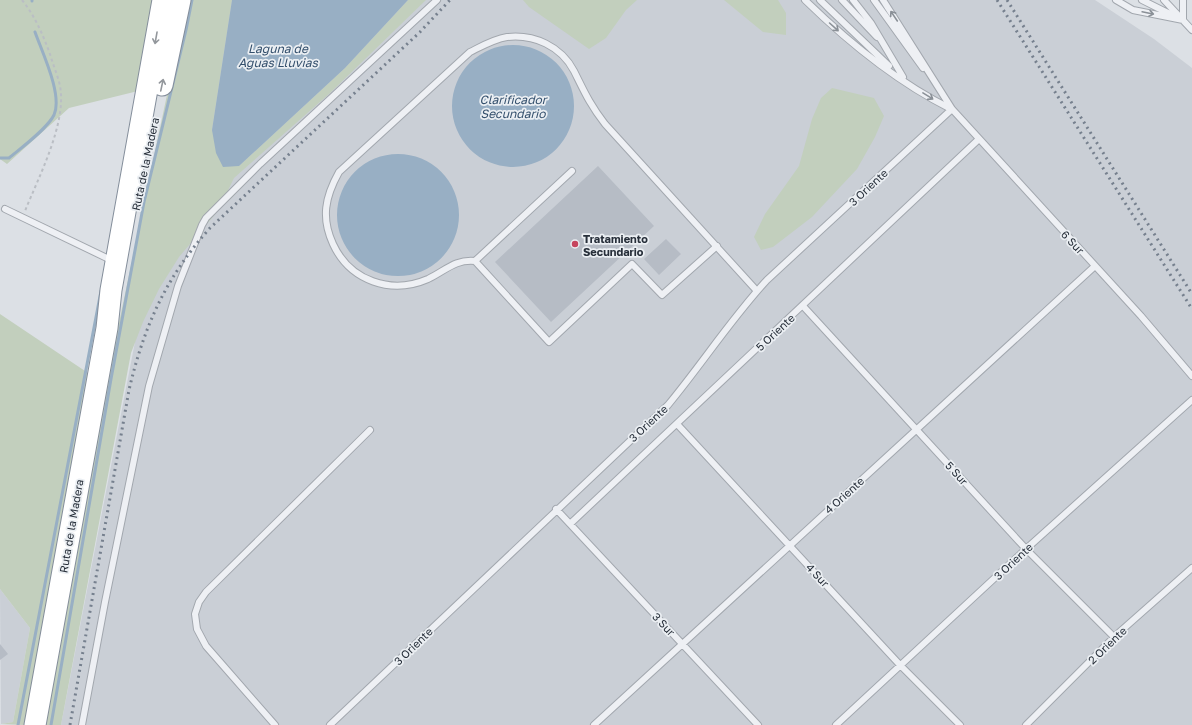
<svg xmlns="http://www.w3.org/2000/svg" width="1192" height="725" viewBox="0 0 1192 725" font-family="'Golos Text',sans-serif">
<rect width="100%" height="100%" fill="#dce0e5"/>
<!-- built -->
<path fill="#cacfd6" d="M201 0H1095L1154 39 1192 68V725H61Z
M0 589 30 628 13 722 1 724Z"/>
<!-- green -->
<path fill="#c2cfbd" d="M0 0H154L138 91 69 108 7 164 0 159Z
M187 0H232L212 130 239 166 345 68 408 0H426L329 94 234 178 218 211 179 257 159 289 143 322 131 353 61 725H44L109 370Z
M523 0H637L626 10 606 38 589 49 529 7Z
M724 0H778L786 13V35L763 32Z
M832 88 874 98 884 116 875 137 857 169 812 217 773 247 761 250 754 237 765 214 799 166 812 119 821 98Z
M0 314 88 373 25 725 1 724 13 722 30 628 0 589Z"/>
<!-- water -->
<path fill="#98afc4" d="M232 0H408L345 68 239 166 223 167 216 153 212 130Z
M452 106a61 61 0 1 1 122 0a61 61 0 1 1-122 0Z
M337 215a61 61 0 1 1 122 0a61 61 0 1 1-122 0Z"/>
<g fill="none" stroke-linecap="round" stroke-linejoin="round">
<!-- stream -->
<path stroke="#98afc4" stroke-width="3" d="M32 1V0
M0 158H9C21 148 47 129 54 115 63 95 42 52 35 32
M18 725 101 291
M51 725 111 379 144 202 186 30 192 0"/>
</g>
<!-- building -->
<path fill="#b6bcc5" d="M598 166 654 226 551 322 495 262Z
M666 239 681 254 659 275 644 259Z
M0 644 8 654 0 660Z"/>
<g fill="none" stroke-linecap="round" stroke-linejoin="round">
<!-- lane casing -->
<g stroke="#a2a7ae" stroke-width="8">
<path id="lane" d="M805 0C848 42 897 82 951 109
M820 0 889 66
M842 0 877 37
M853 0 871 23 903 77
M874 0 923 68
M883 0 952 109 1141 316 1192 376
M1116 0 1133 10 1183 20
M1142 0 1174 16
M1164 0 1192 30
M1183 20V0
M572 171 475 261 549 342 632 264 662 295 717 246
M5 209 113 261
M475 261C455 259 445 271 428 279 391 295 350 281 333 244 321 218 325 197 339 172L470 52C482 46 494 39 507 37 534 34 561 46 574 71 584 91 590 105 605 124L757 291
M803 306 1026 549 1114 637
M677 424 900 665 960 725
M556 509 758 725
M570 524 979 139
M82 725 105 602 149 386 178 286 202 225 206 218 260 164 437 0
M275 725 206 646 197 629 195 614 199 602 206 592 370 430
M330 725 668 405C702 364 731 319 767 280L952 109
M594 725 1095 266
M836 725 1026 549 1192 400
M1026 725 1114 637 1192 568"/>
</g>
<!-- highway casing -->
<g stroke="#848e9b" stroke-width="23">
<path id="highway" d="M162 85 180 0
M35 725 107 328 111 290 163 0"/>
</g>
<!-- path -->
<path stroke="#babec4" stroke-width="2" stroke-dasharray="3 3" stroke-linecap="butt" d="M22 0C35 16 43 35 50 54 53 65 58 76 60 86 67 123 39 176 25 211"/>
<!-- lane -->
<use href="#lane" stroke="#eef0f4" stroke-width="6"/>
<!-- highway -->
<use href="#highway" stroke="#fff" stroke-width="21"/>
<!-- rail -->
<path stroke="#76808e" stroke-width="3" stroke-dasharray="2 4" stroke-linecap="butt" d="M997 0 1192 309
M1007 0 1192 294
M70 725 129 390C144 326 166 277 210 228L420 32 450 0"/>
</g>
<!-- one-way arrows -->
<defs><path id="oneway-shaft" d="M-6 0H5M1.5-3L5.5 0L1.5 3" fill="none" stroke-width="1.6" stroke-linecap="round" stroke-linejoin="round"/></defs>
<g stroke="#8a9097">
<use href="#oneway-shaft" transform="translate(1148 13) rotate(12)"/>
<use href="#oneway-shaft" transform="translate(894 16) rotate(-124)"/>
<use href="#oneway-shaft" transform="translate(834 27) rotate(42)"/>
<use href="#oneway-shaft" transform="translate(928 96) rotate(32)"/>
</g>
<g stroke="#93979c">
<use href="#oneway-shaft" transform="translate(156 38) rotate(100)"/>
<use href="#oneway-shaft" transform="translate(162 85) rotate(-78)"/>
</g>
<!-- markers -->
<circle fill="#c6455e" stroke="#ebeff3" stroke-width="1.5" cx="575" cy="244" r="4"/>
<g text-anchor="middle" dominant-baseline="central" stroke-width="3.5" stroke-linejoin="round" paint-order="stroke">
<!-- street labels -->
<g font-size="11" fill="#272f3a" stroke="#ebeff3">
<text transform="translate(145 164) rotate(-78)">Ruta de la Madera</text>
<text transform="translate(868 187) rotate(-43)">3 Oriente</text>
<text transform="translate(1073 242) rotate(47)">6 Sur</text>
<text transform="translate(775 332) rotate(-43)">5 Oriente</text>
<text transform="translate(648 423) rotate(-43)">3 Oriente</text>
<text transform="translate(957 473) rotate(48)">5 Sur</text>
<text transform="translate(844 495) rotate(-42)">4 Oriente</text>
<text transform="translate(71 526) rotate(-80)">Ruta de la Madera</text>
<text transform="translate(1013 561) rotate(-43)">3 Oriente</text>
<text transform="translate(818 575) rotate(47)">4 Sur</text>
<text transform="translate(664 624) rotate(47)">3 Sur</text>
<text transform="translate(1107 645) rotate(-44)">2 Oriente</text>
<text transform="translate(413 646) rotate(-44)">3 Oriente</text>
</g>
<!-- poi labels -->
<g font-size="11" font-weight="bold" fill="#272f3a" stroke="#ebeff3" text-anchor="start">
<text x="583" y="238">Tratamiento<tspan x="583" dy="13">Secundario</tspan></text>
</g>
<!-- water labels -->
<g font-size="12" font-style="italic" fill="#334f6c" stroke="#ebeff3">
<text x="278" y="48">Laguna de<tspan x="278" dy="14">Aguas Lluvias</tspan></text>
<text x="513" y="99">Clarificador<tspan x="513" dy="14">Secundario</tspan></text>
</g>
</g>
</svg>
